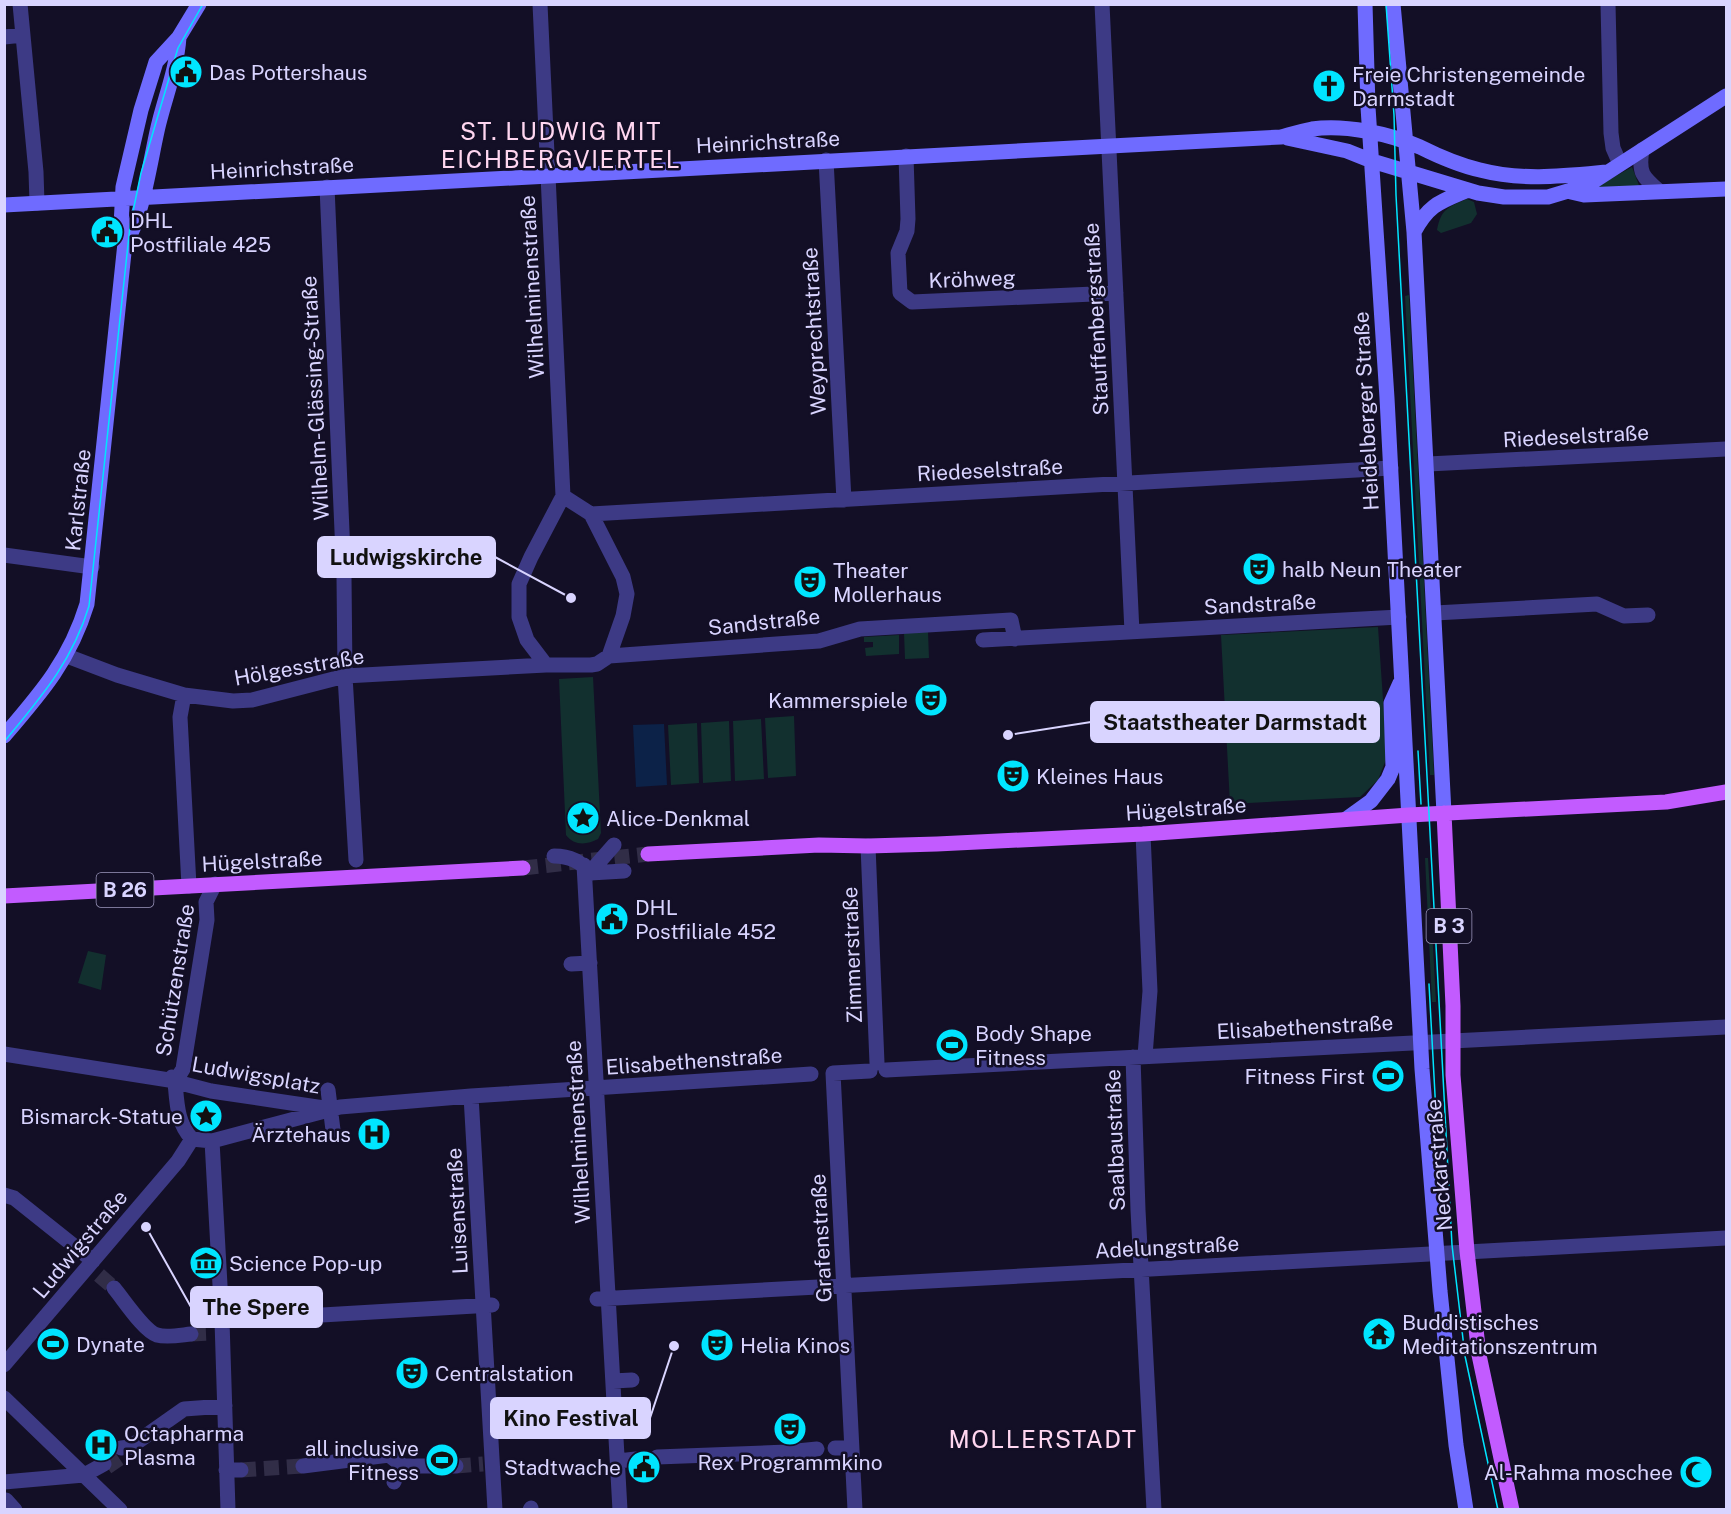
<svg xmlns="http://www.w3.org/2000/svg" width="1731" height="1514" viewBox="0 0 1731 1514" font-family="'Public Sans',sans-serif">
<rect width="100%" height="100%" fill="#130f26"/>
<!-- green -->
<path fill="#12302f" d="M1632 167 1640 188 1596 187Z
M1467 199 1474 202 1477 214 1471 223 1441 233 1437 230C1441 209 1448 207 1467 199Z
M1409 295 1434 775H1430L1405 296Z
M1378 627 1387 757 1378 780 1360 797 1230 804 1221 635Z
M928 632 929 658 905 659 904 633Z
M899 635V654L866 656 865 648 873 647V642H864V637Z
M593 677 601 833 598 839C587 845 574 846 566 835L559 679Z
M794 716 796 776 768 778 765 718Z
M761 719 764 779 735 781 733 721Z
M729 721 731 781 703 783 701 723Z
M697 723 699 783 671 785 668 725Z
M1425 858H1428L1436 1002H1432Z
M88 951 106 955 101 990 78 983Z"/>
<!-- water -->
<path fill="#0c2248" d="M664 724 667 785 636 787 633 725Z"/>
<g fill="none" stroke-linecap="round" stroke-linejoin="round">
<!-- street-tunnel -->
<path stroke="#312d47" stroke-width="15" stroke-dasharray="15 8" stroke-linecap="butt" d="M99 1275 114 1288
M191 1334 213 1333
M456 1466 483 1464
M107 1467 126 1454
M241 1470 303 1466"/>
<!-- primary-tunnel -->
<path stroke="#312d47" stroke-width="15" stroke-dasharray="15 8" stroke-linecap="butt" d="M523 868 648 854"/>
<!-- street -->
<path stroke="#3d3a85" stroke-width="15" d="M20 4 36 172 37 203
M540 4 563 496
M1102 4 1132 632
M1608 4 1611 133 1613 148 1620 164
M4 37 23 35
M1642 150C1638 173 1643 177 1659 191
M906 156 908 219 907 231 898 253 900 293 912 302 1116 293
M826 160 844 500
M327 187 344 577 345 676 356 860
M1428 464 1726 449
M591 514 1391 468
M4 555 92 567
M1435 613 1597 604 1624 616 1648 615
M983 640 1399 617
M67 656 117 675 184 695 233 701 252 700 345 676 546 665H591L597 664 609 656 623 616 627 594 623 577 591 514 563 496
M609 656 819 641 860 629 1011 620 1015 639
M546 665 527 640 519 617V584L531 557 563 496
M184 695 180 717 189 886
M1143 834 1150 991 1145 1056
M868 846 877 1063
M554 856C568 856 581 861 590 873
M584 865 620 1510
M590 873 624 871
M585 878 614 845
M571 964 590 963
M4 1054 169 1080 211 1091 324 1108
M1133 1057 1138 1210 1154 1510
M886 1070 1726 1027
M172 1077 175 1082C177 1104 177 1123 192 1139L212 1141 340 1107 471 1096 811 1074
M175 1082 183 1069 207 920 206 902 215 884
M328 1090 333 1130
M471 1096 495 1510
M212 1141 222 1321 228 1510
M4 1195 14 1198 93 1261
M114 1288C124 1300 144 1331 157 1335 167 1338 181 1335 191 1334
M597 1299 1726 1238
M222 1321 492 1305
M4 1365 178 1161 192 1139
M613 1381 632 1380
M4 1398 120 1510
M121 1448 130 1447 184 1409 225 1406
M835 1448H852
M657 1457 787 1452 817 1449
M618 1461 636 1459
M303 1466 389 1455 403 1466H456
M226 1470H241
M4 1482 84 1475 104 1464
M394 1482 400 1464
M6 1500 15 1510
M530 1510 531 1508
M855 1510 833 1073 870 1071"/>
<!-- secondary -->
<path stroke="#6f6bff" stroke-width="15" d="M1365 4 1368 107 1387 398 1422 1069 1440 1291 1456 1445 1466 1510
M1393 4 1414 232 1444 813
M1287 138 1347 151 1372 161 1478 193 1504 197H1548L1588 185 1726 96
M1571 192 1584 195 1726 189
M4 205 1281 137C1292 134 1302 131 1312 129 1345 124 1390 134 1420 147 1440 157 1458 165 1480 170 1522 181 1564 176 1607 172
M1414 232C1429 204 1440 202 1468 190
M125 243C143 220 151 154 159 123 166 95 177 67 179 37
M4 736C41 693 70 660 87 604L125 243 121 226 123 187 141 110 156 62 179 37 199 4
M1346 819 1371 801 1388 779 1393 767 1391 703 1400 683"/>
<!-- primary -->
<path stroke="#c25bff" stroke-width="15" d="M1444 813 1453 1006V1075L1467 1251 1479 1355 1512 1510
M648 854 819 845 868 846 937 844 1143 834 1409 815 1666 802 1726 792
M4 896 523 868"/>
<!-- tram -->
<path stroke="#00e5ff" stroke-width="1.5" d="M1386 4 1394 115 1396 195 1452 1245 1465 1356 1498 1510
M4 742C41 697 72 662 89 606L130 226 141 173 178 48 203 4
M1418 751 1421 804
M1429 984 1436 1113"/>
</g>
<!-- icons -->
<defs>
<g id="civic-disc" transform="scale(1.725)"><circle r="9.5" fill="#00e5ff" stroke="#130f26"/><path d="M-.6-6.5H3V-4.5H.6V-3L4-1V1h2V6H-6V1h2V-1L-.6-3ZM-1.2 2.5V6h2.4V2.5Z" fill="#111"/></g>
<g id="church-disc" transform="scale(1.725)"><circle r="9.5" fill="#00e5ff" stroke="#130f26"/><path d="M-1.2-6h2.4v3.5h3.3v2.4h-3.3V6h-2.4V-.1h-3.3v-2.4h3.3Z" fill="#111"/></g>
<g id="theatre-disc" transform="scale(1.725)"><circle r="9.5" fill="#00e5ff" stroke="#130f26"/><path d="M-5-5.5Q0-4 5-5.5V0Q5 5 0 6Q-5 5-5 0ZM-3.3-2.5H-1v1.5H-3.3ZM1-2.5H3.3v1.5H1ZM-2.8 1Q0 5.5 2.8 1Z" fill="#111"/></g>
<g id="sight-disc" transform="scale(1.725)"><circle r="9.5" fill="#00e5ff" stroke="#130f26"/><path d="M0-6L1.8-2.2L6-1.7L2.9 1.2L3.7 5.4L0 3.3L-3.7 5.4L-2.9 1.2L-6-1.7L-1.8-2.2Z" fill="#111"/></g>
<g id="stadium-disc" transform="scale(1.725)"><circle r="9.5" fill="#00e5ff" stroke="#130f26"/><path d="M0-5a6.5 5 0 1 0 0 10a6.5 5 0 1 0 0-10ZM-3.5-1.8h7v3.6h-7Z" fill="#111"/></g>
<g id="hospital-disc" transform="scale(1.725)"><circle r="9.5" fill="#00e5ff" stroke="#130f26"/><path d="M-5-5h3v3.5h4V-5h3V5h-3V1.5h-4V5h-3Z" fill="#111"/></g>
<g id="museum-disc" transform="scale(1.725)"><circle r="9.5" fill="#00e5ff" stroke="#130f26"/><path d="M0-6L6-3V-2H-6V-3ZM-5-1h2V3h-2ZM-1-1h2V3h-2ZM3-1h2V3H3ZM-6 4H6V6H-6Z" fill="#111"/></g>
<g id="temple-disc" transform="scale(1.725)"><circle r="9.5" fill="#00e5ff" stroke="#130f26"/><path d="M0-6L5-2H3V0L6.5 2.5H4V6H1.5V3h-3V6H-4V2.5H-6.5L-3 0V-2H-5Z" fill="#111"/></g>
<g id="mosque-disc" transform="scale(1.725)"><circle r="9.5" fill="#00e5ff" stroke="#130f26"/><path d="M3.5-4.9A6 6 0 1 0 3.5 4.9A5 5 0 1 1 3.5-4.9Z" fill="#111"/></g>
</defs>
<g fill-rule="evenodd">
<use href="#civic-disc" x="186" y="72"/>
<use href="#church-disc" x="1329" y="86"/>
<use href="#civic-disc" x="107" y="232"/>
<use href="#theatre-disc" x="1259" y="569"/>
<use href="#theatre-disc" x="810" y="582"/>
<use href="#theatre-disc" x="931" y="700"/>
<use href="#theatre-disc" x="1013" y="776"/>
<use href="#sight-disc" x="583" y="818"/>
<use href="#civic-disc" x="612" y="919"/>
<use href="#stadium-disc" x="952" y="1045"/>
<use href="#stadium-disc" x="1388" y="1076"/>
<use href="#sight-disc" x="206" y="1116"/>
<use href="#hospital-disc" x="374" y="1134"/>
<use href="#museum-disc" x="206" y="1263"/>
<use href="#temple-disc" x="1379" y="1334"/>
<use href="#stadium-disc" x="53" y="1344"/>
<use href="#theatre-disc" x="717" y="1345"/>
<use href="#theatre-disc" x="412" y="1373"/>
<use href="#theatre-disc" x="790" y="1429"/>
<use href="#hospital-disc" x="101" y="1445"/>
<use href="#stadium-disc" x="442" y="1460"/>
<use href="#civic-disc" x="644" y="1467"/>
<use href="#mosque-disc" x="1696" y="1472"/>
</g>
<g text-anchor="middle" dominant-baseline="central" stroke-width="5" stroke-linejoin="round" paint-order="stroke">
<!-- shield labels -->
<g fill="#130f26" stroke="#9e99be" stroke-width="1.5">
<rect x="96.5" y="873" width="57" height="34" rx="4.5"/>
<rect x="1426.5" y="909" width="45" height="34" rx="4.5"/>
</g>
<g font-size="20" font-weight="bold" fill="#d9d4ff">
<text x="125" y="890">B 26</text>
<text x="1449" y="926">B 3</text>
</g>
<!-- poi labels -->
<g font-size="21" fill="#d9d4ff" stroke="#130f26" text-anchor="start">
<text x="209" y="72">Das Pottershaus</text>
<text x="1352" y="74">Freie Christengemeinde<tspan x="1352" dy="24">Darmstadt</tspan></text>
<text x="130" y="220">DHL<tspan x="130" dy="24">Postfiliale 425</tspan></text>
<text x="1282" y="569">halb Neun Theater</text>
<text x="833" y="570">Theater<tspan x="833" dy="24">Mollerhaus</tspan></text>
<text x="908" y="700" text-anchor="end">Kammerspiele</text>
<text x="1036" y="776">Kleines Haus</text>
<text x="606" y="818">Alice-Denkmal</text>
<text x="635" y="907">DHL<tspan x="635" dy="24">Postfiliale 452</tspan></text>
<text x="975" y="1033">Body Shape<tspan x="975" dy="24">Fitness</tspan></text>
<text x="1365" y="1076" text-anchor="end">Fitness First</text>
<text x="183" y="1116" text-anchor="end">Bismarck-Statue</text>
<text x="351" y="1134" text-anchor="end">Ärztehaus</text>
<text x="229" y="1263">Science Pop-up</text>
<text x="1402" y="1322">Buddistisches<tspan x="1402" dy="24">Meditationszentrum</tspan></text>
<text x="76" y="1344">Dynate</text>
<text x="740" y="1345">Helia Kinos</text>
<text x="435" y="1373">Centralstation</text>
<text x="124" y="1433">Octapharma<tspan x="124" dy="24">Plasma</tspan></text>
<text x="419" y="1448" text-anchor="end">all inclusive<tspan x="419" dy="24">Fitness</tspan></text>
<text x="790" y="1462" text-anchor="middle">Rex Programmkino</text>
<text x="621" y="1467" text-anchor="end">Stadtwache</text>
<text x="1673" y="1472" text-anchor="end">Al-Rahma moschee</text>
</g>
<!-- street labels -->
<g font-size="21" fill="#d9d4ff" stroke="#130f26">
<text transform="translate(768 142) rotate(-3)">Heinrichstraße</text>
<text transform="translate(282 168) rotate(-3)">Heinrichstraße</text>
<text transform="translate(972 279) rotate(-2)">Kröhweg</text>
<text transform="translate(532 287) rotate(-93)">Wilhelminenstraße</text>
<text transform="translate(1096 319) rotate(-93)">Stauffenbergstraße</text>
<text transform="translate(814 331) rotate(-93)">Weyprechtstraße</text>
<text transform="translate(315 398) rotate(-93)">Wilhelm-Glässing-Straße</text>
<text transform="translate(1366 411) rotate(-93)">Heidelberger Straße</text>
<text transform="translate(1576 436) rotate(-3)">Riedeselstraße</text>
<text transform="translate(990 470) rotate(-3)">Riedeselstraße</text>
<text transform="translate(78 500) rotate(-84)">Karlstraße</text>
<text transform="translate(1260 604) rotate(-3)">Sandstraße</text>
<text transform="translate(764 622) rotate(-6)">Sandstraße</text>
<text transform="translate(299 667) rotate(-10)">Hölgesstraße</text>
<text transform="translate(1186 809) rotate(-4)">Hügelstraße</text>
<text transform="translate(262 861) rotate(-3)">Hügelstraße</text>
<text transform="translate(852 955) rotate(-92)">Zimmerstraße</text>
<text transform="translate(175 980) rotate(-81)">Schützenstraße</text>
<text transform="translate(1305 1027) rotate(-3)">Elisabethenstraße</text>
<text transform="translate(694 1061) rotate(-4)">Elisabethenstraße</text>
<text transform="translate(256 1075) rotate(10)">Ludwigsplatz</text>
<text transform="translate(578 1132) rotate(-93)">Wilhelminenstraße</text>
<text transform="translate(1115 1140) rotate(-92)">Saalbaustraße</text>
<text transform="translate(1439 1165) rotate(-95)">Neckarstraße</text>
<text transform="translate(457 1211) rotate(-93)">Luisenstraße</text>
<text transform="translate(821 1238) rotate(-93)">Grafenstraße</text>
<text transform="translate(80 1244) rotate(-50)">Ludwigstraße</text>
<text transform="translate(1167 1247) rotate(-3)">Adelungstraße</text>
</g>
<!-- quarter labels -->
<g font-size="24" letter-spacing="1.5" fill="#ffd6f0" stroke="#130f26">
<text x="561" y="131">ST. LUDWIG MIT<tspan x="561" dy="28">EICHBERGVIERTEL</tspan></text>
<text x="1043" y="1439">MOLLERSTADT</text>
</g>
</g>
<!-- callouts -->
<path fill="none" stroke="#d9d4ff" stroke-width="2" d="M571 598L495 557M1008 735L1091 722M146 1227L191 1307M674 1346L650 1418"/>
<g fill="#d9d4ff" stroke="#130f26" stroke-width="2">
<circle cx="571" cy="598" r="6"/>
<circle cx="1008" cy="735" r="6"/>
<circle cx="146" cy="1227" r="6"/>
<circle cx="674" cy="1346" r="6"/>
</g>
<g fill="#d9d4ff" stroke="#d9d4ff" stroke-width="2">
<rect x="318" y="537" width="177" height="40" rx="6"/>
<rect x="1091" y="702" width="288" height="40" rx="6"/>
<rect x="191" y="1287" width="131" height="40" rx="6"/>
<rect x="491" y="1398" width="159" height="40" rx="6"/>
</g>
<g font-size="22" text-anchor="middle" font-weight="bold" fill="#111">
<text x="406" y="565">Ludwigskirche</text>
<text x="1235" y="730">Staatstheater Darmstadt</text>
<text x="256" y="1315">The Spere</text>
<text x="571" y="1426">Kino Festival</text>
</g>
<!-- border -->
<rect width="1731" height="1514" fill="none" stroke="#d9d4ff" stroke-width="12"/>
</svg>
